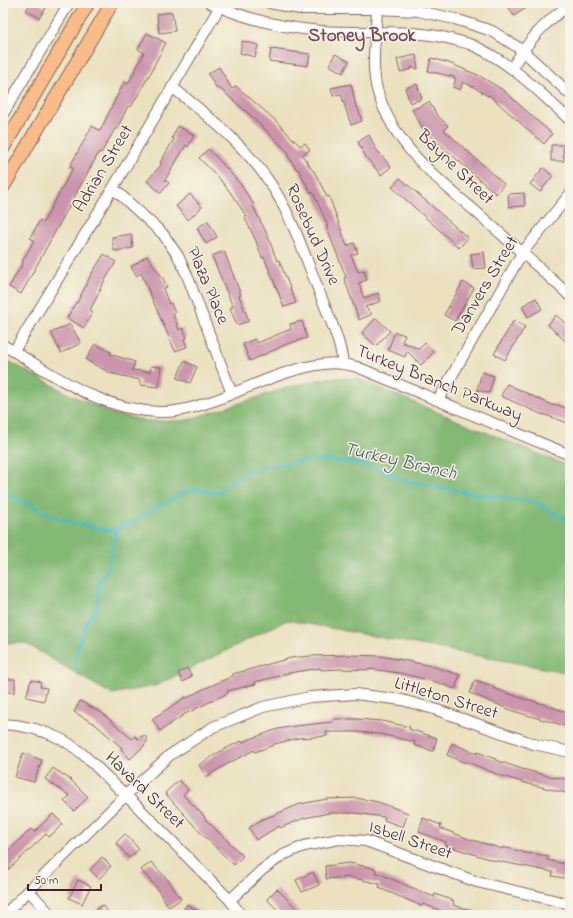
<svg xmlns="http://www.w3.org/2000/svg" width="573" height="918" viewBox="0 0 573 918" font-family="'Indie Flower',sans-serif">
<rect width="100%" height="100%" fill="#f7f3e8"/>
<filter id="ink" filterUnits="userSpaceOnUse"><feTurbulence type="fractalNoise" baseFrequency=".025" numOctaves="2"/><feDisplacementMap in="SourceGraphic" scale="8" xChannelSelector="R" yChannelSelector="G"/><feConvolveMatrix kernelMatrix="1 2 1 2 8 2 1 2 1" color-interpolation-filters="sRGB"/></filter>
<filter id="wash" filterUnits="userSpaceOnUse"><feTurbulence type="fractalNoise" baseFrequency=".012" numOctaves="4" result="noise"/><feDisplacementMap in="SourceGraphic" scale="16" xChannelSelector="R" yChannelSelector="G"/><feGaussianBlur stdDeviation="0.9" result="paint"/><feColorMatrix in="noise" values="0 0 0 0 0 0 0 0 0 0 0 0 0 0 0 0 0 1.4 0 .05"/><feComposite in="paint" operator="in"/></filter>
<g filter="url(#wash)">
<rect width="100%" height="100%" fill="#ebe1bf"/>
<!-- forest -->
<path fill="#84b975" stroke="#676c50" d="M3 358 67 393 110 413 147 421H184L293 386 328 378H355L560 463 570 465V673L287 620 155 686 111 694 25 643H3Z"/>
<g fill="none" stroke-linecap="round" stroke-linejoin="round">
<!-- stream -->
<path stroke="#4cbac4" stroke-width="3" d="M3 491 8 495 60 519 106 530H115L134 522 152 509 182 493 195 489 217 493 237 478 249 471 280 464 321 460 358 463 391 474 401 480 470 493 535 502 570 522
M74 671 77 650 85 625 98 607V581L106 574 112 553 115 530"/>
</g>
<g id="blocks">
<!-- building -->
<path fill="#cb96ad" d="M31 3H38L46 8 39 18 26 10Z
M506 3H534L514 16Z
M172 12 175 31 159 33 157 14Z
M147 33 166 43 153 67H154L131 107 128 106 117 129H115L101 153 99 152 21 294 9 287 23 263 22 262 34 240 30 238 40 220 43 223 73 168 70 166 92 126 100 131 124 82 128 84 144 53 138 49Z
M242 41 258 45 255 57 240 53Z
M271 49 310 54 308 66 269 61Z
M335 54 349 61 343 73 329 65Z
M416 55 418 69 411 67 412 69 400 72 397 59Z
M431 58 449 63 478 75 503 90 552 134 544 144 489 95 488 96 472 86 463 82 460 90 453 87 456 79 454 78V77L428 71Z
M219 67 232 89 236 86 275 120 300 146 305 143 310 150 302 155 313 171H314L327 197 329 196 347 246 354 243 358 253 351 255 358 272 364 270 367 280 359 283 364 298 378 293 381 301 365 307 372 314 359 320 344 278 346 277 326 226H328L313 192 311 193 298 169 297 170 287 154 289 153 248 113 219 88 217 89 208 74Z
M351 84 356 107 357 106 362 121 351 125 341 94 333 96 331 88Z
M417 84 422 99 410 103 405 88Z
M429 102 437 115 448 126 444 130 504 184 496 194 436 141 424 130 412 110Z
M178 126 194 135 188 147 186 145 165 180 169 183 161 193 147 181 162 164 160 163 174 139 172 138Z
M369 135 376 149 391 167 381 175 366 157 358 142Z
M551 145H563L564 161H551Z
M208 149 221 162 241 185 254 205 253 206 267 234 277 261 279 260 296 303 284 307 264 257 262 258 256 241 245 218 247 217 230 192 218 177 199 158Z
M543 168 553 176 540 192 530 184Z
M400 178 468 238 459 248 392 187Z
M524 193 525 206 509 207 508 194Z
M190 194 202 207 188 220 176 206Z
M208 221 217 237 206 244 197 228Z
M131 234 133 248 114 251 112 237Z
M224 251 241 295 239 296 249 321 237 325 230 308 233 307 212 256Z
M484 252 486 268 473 269 471 254Z
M104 254 116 262 99 290 101 289 90 310 93 312 84 328 67 318 76 302 77 303 91 275Z
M147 256 163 278 167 287 163 289 169 304 171 303 175 313 173 314 179 330 183 328 187 338 184 339 187 347 175 351 141 273 137 276 131 267Z
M463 282 474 288 455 321 444 315Z
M536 298 542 309 528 317 522 306Z
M556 315 570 328V345L548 325Z
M376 318 390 331 376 346 362 333Z
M514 320 525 327 505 360 494 354Z
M302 321 307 338 287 344 250 361 243 344 255 339 257 343 291 329 290 324Z
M70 324 81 343 61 353 51 333Z
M395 332 405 335 402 342 419 349 425 343 434 352 421 365 407 351 405 357 388 350Z
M94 345H97L111 352 110 354 135 362 132 370 150 372 151 366 161 367 159 387 140 385V380L110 373 86 360Z
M184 361 197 367 190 383 177 378Z
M482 372 494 376 489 393 477 390Z
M507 384 554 406 555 404 570 410V418L568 423 543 414V415L501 396Z
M350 655 381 656 403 660 431 666 460 675 455 689 436 682 400 673 370 669V670L340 669 321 670 320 668 283 674V675L255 682 256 684 227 691 228 693 185 714 160 731 152 719 186 697 187 698 199 691 233 676V674L291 658 310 656Z
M187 668 192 676 183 682 178 673Z
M3 679H15V692H3Z
M31 680 41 682 40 687 47 688 44 701 26 697Z
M475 680 493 686V688L527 700V699L570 713 569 727 513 711 470 693Z
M80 701 102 713 132 739 135 736 138 739 142 736H145L147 738V742L144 745H145L130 759 121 749 122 748 95 724 74 712Z
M333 719H357L382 721 410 727 409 729 437 738 433 751 414 745 415 742 380 734 357 732H326L327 736 299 738 274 744V745L255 752 254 750 229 763 206 777 199 765 221 751 241 741 242 742 278 729 296 726 333 722Z
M452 743 477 754V752L496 759 495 760 522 769 556 778V777L570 780V794L525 783 499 775 465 761V763L447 755Z
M23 753 42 760 34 782 15 777Z
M53 768 71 780 88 797 74 811 64 801 70 796 45 779Z
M179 780 188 789 183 795 205 817 204 818 243 856 234 865 199 831 165 793Z
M356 798 378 802 408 813 403 827 384 820 385 817 355 813H329L304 818 280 828 279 826 256 840 249 828 264 818V819L300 804 327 799Z
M53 814 63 824 49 837 46 834 7 871 3 867V856L31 829 34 832Z
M423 818 441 825 440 828 469 839 503 849V847L530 854V853L548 856 547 860 570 865V879L552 876 553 872 492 860 445 845 446 842 419 832Z
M125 834 139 849 129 858 116 843Z
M102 857 111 866 99 879 90 870Z
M151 862 168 880 181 899 169 907 155 886 141 870Z
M350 863 376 869 375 872 434 897 435 894 454 901 453 905 481 913V915H453L423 904 422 906 379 888 380 884 349 877 326 879 325 866Z
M313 872 319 885 302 892 296 880Z
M78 880 91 886 82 904 69 898Z
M277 889 294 906 302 915H282L267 899Z
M187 904 204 915H180Z
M102 905 111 915H91Z"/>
</g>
</g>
<g filter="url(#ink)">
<use href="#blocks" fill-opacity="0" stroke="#82635f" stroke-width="1"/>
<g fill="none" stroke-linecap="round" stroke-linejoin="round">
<!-- minor casing -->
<g stroke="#82635f" stroke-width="12">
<path id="minor" d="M210 3C246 19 282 28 322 31 366 34 408 28 451 39 458 41 465 42 472 45 511 62 539 92 570 120
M270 3 300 9H377L418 11 455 19 492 31 522 50 570 94
M379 3 377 9C376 36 370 67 378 93 396 149 439 180 482 217 511 243 541 269 570 296
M512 68C527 42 545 21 570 5
M172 87C211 118 252 151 277 194 294 223 305 256 317 286 326 311 340 337 343 364
M3 114 69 3
M113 188 163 234 178 256 187 275 232 394
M3 345C53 374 99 410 160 412 178 413 198 406 216 400 250 387 288 368 324 364 336 362 346 364 357 367L570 455
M14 351 113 188 222 3
M438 400 522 253 570 194
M3 724C23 725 43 730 61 739 80 749 95 766 110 780 151 819 190 860 230 900L241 915
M29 891 51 915
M230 900 262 870 283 855 304 846 339 839 366 841 477 882 570 904
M4 915 126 795 170 755 213 727 263 707 310 697 355 694 402 700 434 709 534 744 570 752"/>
</g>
<!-- major casing -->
<g stroke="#82635f" stroke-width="15">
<path id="major" d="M3 148 88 3
M3 187 112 3"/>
</g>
<!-- minor -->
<use href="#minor" stroke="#fff" stroke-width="10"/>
<!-- major -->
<use href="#major" stroke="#f9bc8a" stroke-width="13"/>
</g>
</g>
<g text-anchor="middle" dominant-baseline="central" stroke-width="3" stroke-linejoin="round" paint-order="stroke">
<!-- street labels -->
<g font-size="18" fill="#4a1f2b" stroke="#f7f3e8">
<text transform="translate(455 168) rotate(44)">Bayne Street</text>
<text transform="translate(104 169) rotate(-59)">Adrian Street</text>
<text transform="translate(312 235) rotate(66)">Rosebud Drive</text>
<text transform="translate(207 286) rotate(67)">Plaza Place</text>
<text transform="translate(486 286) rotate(-59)">Danvers Street</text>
<text transform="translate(439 384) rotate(22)">Turkey Branch Parkway</text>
<text transform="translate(446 699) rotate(17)">Littleton Street</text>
<text transform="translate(144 791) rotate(44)">Havard Street</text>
<text transform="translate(410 841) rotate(19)">Isbell Street</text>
</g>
<!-- neighbourhood labels -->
<g font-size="19" font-weight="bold" fill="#774958" stroke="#f7f3e8">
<text x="362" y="36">Stoney Brook</text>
</g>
<!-- water labels -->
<g font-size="19" font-style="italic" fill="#4b5561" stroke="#f7f3e8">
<text transform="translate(400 462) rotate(13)">Turkey Branch</text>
</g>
</g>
<!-- margin -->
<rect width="573" height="918" fill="none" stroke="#f7f3e8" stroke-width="16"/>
<!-- scale -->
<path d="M28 884v6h73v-6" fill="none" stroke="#4a1f2b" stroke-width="2"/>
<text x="34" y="884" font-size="12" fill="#4a1f2b" stroke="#f7f3e8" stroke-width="3" paint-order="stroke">50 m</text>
</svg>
